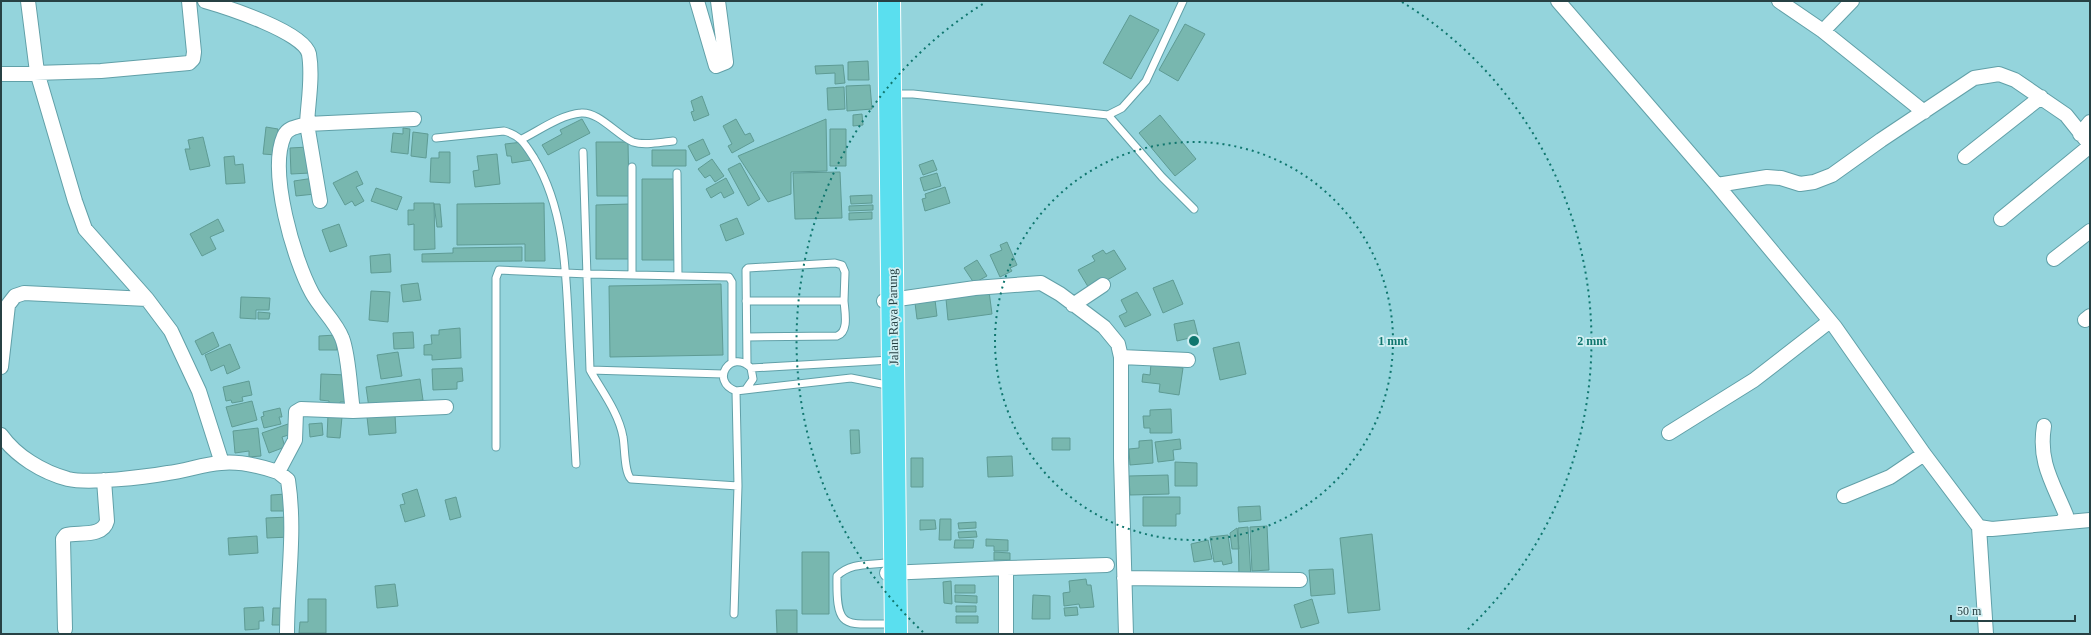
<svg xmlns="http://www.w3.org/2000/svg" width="2091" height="635" viewBox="0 0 2091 635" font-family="'Times New Roman',serif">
<rect width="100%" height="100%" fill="#94d4dc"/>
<!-- building -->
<path fill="#78b7af" stroke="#5e9b94" d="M1130 15 1159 30 1131 79 1103 63Z
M1185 24 1205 34 1178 81 1159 70Z
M868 61 869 80H848V62Z
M843 65 845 83 835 84V73L816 74 815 66Z
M870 85 872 109 847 111 846 86Z
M844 87 845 109 828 110 827 88Z
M702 96 709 115 694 121 691 112 694 111 691 101Z
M862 114 863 125 853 126V115Z
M1160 115 1196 159 1175 176 1139 133Z
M582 119 590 133 548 155 542 145 562 134 560 130Z
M736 119 745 135 750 133 754 141 732 153 728 146 732 144 723 126Z
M826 119 827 171 791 172V194L768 202 738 156Z
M266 127 278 129 276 155 263 154Z
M403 128 410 129 408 154 391 152 393 133 403 134Z
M830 129H846V166H830Z
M413 132 428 134 426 158 411 156Z
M203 137 210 166 190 170 185 149H190L188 140Z
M703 139 710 154 696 161 688 146Z
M523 142 531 160 512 163 511 156H507L505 144Z
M596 142H628L629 196H597Z
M308 147 310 173 291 174 290 148Z
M652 150H686V166H652Z
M439 152H450V183L430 182 431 158H439Z
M497 154 500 184 475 187 473 171 479 170 477 156Z
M234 156 235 165 243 164 245 183 226 184 224 157Z
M712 159 724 176 715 182 710 175 705 178 698 169Z
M933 160 937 170 923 175 919 165Z
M740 163 760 199 748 206 728 169Z
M357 171 363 184 356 187 364 201 355 206 352 201 345 205 333 183Z
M840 172 842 218 795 219 793 173Z
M937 173 941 186 924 191 920 178Z
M314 178 315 194 296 196 294 181Z
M726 178 734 193 724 198 721 192 711 198 706 189Z
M642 179H675V260H642Z
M945 187 950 203 925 211 922 199 926 198 925 194Z
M376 188 402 197 397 210 371 201Z
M872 195V203L851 204 850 196Z
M414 203H434L435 249 414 250V224L408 225V210H414Z
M544 203 545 261H525V244L457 245V204Z
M434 204H440L442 227H437Z
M629 204 630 259H596V205Z
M873 205V210L849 211V206Z
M872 212V219L849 220V213Z
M737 218 744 234 726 241 720 225Z
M218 219 224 231 210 237 216 249 202 256 190 234Z
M339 224 347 246 330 252 322 230Z
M1007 242 1017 265 1010 268 1012 271 1000 277 990 255 1002 250 1000 245Z
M522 247V261L422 262V254L453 253V248Z
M1103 250 1106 254 1114 250 1126 269 1090 290 1078 270 1095 261 1092 256Z
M390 254 391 272 371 273 370 256Z
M977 260 987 276 974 283 964 268Z
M1173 280 1183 304 1163 313 1153 288Z
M418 283 421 300 403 302 401 285Z
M721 284 723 355 610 357 609 286Z
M371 291 390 292 388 322 369 320Z
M989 291 992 314 948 320 946 299 956 298V295Z
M1137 292 1151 315 1125 327 1119 316 1127 312 1121 300Z
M241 297 270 298 269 310H256V319L240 318Z
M935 300 937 316 917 319 915 303Z
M258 312 270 313 269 319H258Z
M1194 320 1198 336 1177 341 1174 324Z
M460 328 461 358 432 360V355H424V345L432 344 431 335H439V330Z
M213 332 219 346 202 355 195 341Z
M413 332 414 348 394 349 393 333Z
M336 335 337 350H319V336Z
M1239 342 1246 374 1220 380 1213 348Z
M230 344 240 368 227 374 224 365 211 371 205 355Z
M398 352 402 376 381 379 377 355Z
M1151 364 1183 368 1179 395 1159 392 1160 384 1142 382 1143 374 1150 375Z
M462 368 463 381 457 382V389L433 390 432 369Z
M321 374 347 375 346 402H340V407L329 406V401L320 400Z
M420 379 423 400 369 408 366 387Z
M249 381 252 395 242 397 243 401 232 403 231 400 226 401 223 387Z
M252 401 257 420 232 427 226 407Z
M280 408 282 417H279L281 424 264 428 261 417 264 416 263 412Z
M1171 409 1172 433H1150V428H1144L1143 416H1150V410Z
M328 415 342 417 340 438 327 437Z
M395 415 396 433 369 435 367 417Z
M322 423 323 435 310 437 309 424Z
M288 424 292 434 282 437 285 447 269 453 262 433Z
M258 428 261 456 249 457V451L235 453 233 431Z
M850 430H859L860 453 851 454Z
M1052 438H1070V450H1052Z
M1180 439 1181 449 1173 450 1174 460 1158 462 1155 442Z
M1152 440 1153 463 1130 465 1129 449 1139 448V441Z
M1012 456 1013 476 988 477 987 457Z
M911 458H923V487H911Z
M1175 462 1197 463V486H1175Z
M1168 475 1169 494 1130 495 1129 476Z
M417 489 425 516 405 522 400 505 405 504 402 494Z
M286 494 287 511H271V495Z
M456 497 461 517 450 520 445 500Z
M1143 497H1180V514H1176V526H1143Z
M1260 506 1261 520 1239 522 1238 507Z
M289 517 290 537 267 538 266 518Z
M940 519H951V540H939Z
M920 520H935L936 529 920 530Z
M976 522V528L959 529 958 523Z
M1267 526 1269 570 1252 571 1250 527Z
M1248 527 1251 578 1239 579 1238 528Z
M1237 528 1239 549H1232L1230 533Z
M976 531 977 537 959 538 958 532Z
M1372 534 1380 610 1348 613 1340 538Z
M1228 535 1232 563 1223 565 1222 561 1214 562 1210 537Z
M257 536 258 553 229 555 228 538Z
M986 539 1008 540V551H994V546H986Z
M955 540H974L973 548H954Z
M1208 540 1212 559 1194 562 1191 544Z
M802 552H829V614H802Z
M994 552 1010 553V560H994Z
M1333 569 1335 594 1311 596 1309 570Z
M1086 579 1087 585H1091L1094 607 1080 608 1079 604 1064 606 1063 593 1070 592 1069 581Z
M951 581 952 604 944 603 943 582Z
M395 584 398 606 377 608 375 586Z
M955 585H975V593H955Z
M955 595 977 596V603L955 602Z
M1033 595 1050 596V619H1032Z
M308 599H326V633H299L300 622H308Z
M1312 599 1319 623 1301 628 1294 605Z
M956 606H976V612H956Z
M263 607 264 621H259V629L245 630 244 608Z
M1077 607 1078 615 1065 616 1064 608Z
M273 608H284L283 625H272Z
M776 610H797V634H777Z
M956 616H978V623H956Z"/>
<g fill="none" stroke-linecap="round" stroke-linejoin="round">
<!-- lane casing -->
<g stroke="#61a0a8" stroke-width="9">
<path id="lane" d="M892 94H913L1108 115 1122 108 1146 81 1183 1
M1108 115 1162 177 1194 209
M436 138 504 131C520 135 525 144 534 158 569 216 566 290 570 355 572 392 574 428 576 464
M522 139C540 130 560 115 581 113 598 111 617 135 633 142 645 146 661 142 673 141
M583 152 590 370
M632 167V275
M677 173 678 276
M746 301H844C845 313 849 332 837 336L747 337
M747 364 746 270 748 268 835 263 842 265 845 272 844 301
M751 368 891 360
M723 374 590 370C601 390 619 413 623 437 625 447 624 472 631 479L738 486
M746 389 753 379 751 368C731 348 709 381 736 391L851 378 892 386
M496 447V278L499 270 588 274 729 277 732 282V362
M885 563C867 565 850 563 837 576 836 633 845 623 894 624
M734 614 738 486 736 391"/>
</g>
<!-- street casing -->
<g stroke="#61a0a8" stroke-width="16">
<path id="street" d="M28 1 37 72 75 201 85 229 147 299 171 331 199 391 222 463
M205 1C226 7 304 32 309 54 313 77 308 102 307 124 298 127 288 127 284 136 268 172 294 260 312 293 320 308 336 322 342 338 349 355 350 392 353 411
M697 1 716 66 726 62 718 1
M1558 1 1717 185 1835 327 1924 454 1979 527 1992 529 2090 520
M1779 1 1823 31 1924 112
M1823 31 1852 1
M1 74 101 71 189 63 193 59 194 52 189 1
M2080 134 2090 122
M1965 157 2041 97
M1717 185 1767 177 1781 178 1800 184 1814 182 1832 175 1881 140 1974 78 1999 74 2015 80 2066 115 2090 145
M320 201 307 124 414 119
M2001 219 2090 146
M2054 259 2090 231
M884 301 975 288 1041 283 1060 294 1104 327 1118 344 1121 357V458L1126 634
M1073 305 1103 285
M2085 320 2090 316
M1121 357 1188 360
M1 367 8 305 15 296 24 293 147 299
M2044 426C2038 462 2053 483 2066 515L2062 522
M1669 433 1754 380 1830 321
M1 435C16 456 42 472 68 479 89 484 145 477 168 473 186 471 203 464 221 463 240 461 260 466 278 472L295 440 296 412 301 409 353 411 446 407
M278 472 288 480C296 532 287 582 287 634
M1844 496 1890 477 1924 454
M1979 527 1986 634
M1006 568V634
M887 573 1006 568 1107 565
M1124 578 1300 580
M65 629 63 539 66 535C80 532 103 537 107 521L104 480"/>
</g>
<!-- highway casing -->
<g stroke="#fff" stroke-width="24">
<path id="highway" d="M889 1 896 634"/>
</g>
<!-- lane -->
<use href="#lane" stroke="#fff" stroke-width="7"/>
<!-- street -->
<use href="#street" stroke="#fff" stroke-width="14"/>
<!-- highway -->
<use href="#highway" stroke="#5adfef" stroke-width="22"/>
</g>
<!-- distance rings -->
<g fill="none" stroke="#0f766e" stroke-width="2" stroke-dasharray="2 4">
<circle cx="1194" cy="341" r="199"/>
<path d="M923 632A398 398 0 0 1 986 2M1402 2A398 398 0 0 1 1465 632"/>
</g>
<g text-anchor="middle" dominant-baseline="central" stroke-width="3.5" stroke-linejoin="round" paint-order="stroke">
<!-- street labels -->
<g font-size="13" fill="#274144" stroke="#d0eff2">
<text transform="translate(893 317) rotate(-91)">Jalan Raya Parung</text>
</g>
</g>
<circle cx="1194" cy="341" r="6" fill="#0f766e" stroke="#d0eff2" stroke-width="2"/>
<g font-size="12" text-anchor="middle" font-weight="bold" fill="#0f766e" stroke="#d0eff2" stroke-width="3.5" stroke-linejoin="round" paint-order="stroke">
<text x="1393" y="345">1 mnt</text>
<text x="1592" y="345">2 mnt</text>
</g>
<!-- border -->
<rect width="2091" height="635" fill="none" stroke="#274144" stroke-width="4"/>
<!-- scale -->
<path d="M1951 615v6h124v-6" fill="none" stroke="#274144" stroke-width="2"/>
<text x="1957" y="615" font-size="12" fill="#274144" stroke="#d0eff2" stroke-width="3" paint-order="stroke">50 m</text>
</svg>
